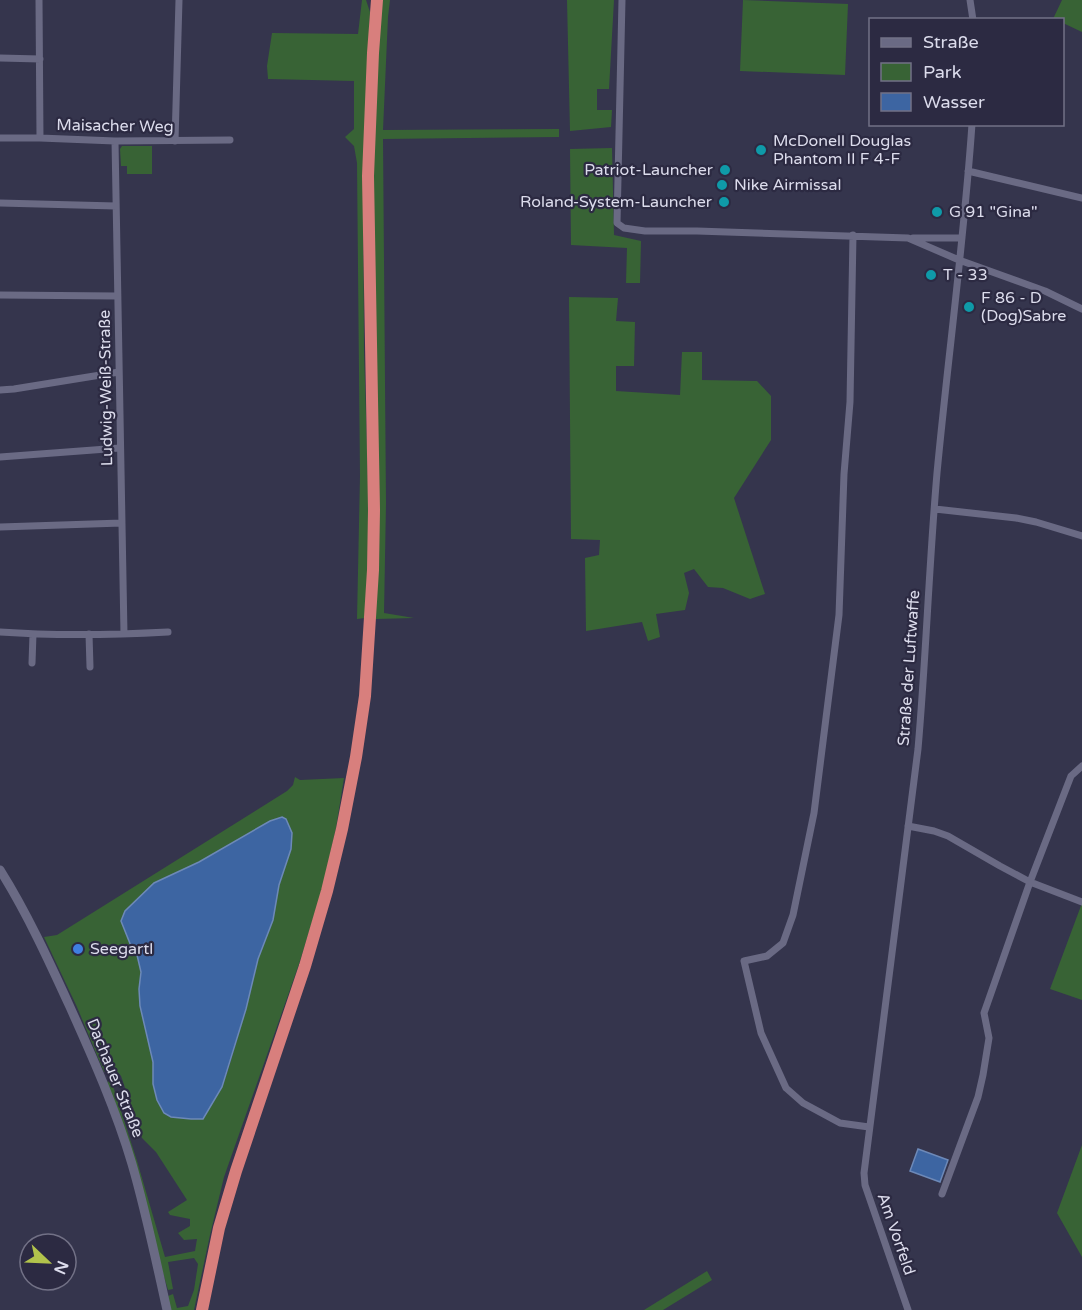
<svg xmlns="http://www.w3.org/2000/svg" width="1082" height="1310" viewBox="0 0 1082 1310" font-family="'Varela Round',sans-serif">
<rect width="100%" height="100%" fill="#35354d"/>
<!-- green -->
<path fill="#386335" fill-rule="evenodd" d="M362 0H366L370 12 363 176 364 351 368 480V570L365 618 357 619 360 476 357 163 354 146 345 137 354 129V81L268 79 267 66 272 33 358 34Z
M380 0H390L388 17 383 130 559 129V137L383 139 386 503 384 613 414 618 376 619 372 176Z
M567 0H614L609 89H597V110H612L611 127 570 131Z
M743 0 848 4 845 75 740 71Z
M1062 0H1082V32L1063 23 1062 20 1053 19Z
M122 146H152V174H127V166H121L120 149Z
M612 148 614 235 641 241 640 283H626L627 248 571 245 570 149Z
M569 297 618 298 616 321 635 322 634 366H616V391L680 395 682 352H702V380L757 381 771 396V440L734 498 765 594 750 599 723 588 708 587 694 569 684 573 689 593 685 610 656 614 660 637 648 641 642 622 586 631 585 558 599 555 600 540 571 539Z
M295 777 300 780 344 778 336 828 322 890 299 964 224 1177 210 1235 194 1310H170L168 1296 173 1294 177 1308 188 1306 194 1290 198 1264 194 1258 168 1262 173 1289 168 1290 107 1082 111 1080 137 1161 165 1257 195 1251 197 1239 184 1240 178 1233 190 1226V1219L170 1215 168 1212 187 1200 156 1152 142 1138 121 1076 115 1069 104 1072 77 1007 44 937 57 935 287 791 293 785ZM291 849 279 885 273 920 258 959 246 1009 228 1070 222 1087 203 1119H191L171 1117 153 1084V1062L139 989 141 972 137 955 133 951 121 921 125 911 154 883 199 862Z
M1082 903V1000L1050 989Z
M1082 1145V1257L1057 1213Z
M707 1271 712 1280 663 1310H644Z"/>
<!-- water -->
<path fill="#3d65a2" stroke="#6d89b8" stroke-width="1.5" d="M282 817 286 819 292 833 291 849 279 885 273 920 258 959 246 1009 222 1087 203 1119H191L171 1117 164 1113 157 1100 153 1084V1062L140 1006 139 989 141 972 137 955 133 951 121 921 125 911 154 883 199 862 270 821Z
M918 1149 948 1160 940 1182 910 1171Z"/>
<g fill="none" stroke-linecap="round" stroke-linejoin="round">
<!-- minor -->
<path stroke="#6a6a84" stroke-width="7" d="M39 0 40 138
M622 0 617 223 624 228 645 231H697L908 238 959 260 1045 291 1082 309
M970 0 973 20
M0 58 40 59
M0 138H40L115 141 230 140
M115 141 124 634
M175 141 179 0
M968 171 1082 198
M0 203 116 206
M853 235 850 402 844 474 839 615 814 813 793 915 783 943 767 956 744 961 761 1033 786 1088 803 1103 840 1123 869 1127
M913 238H961
M0 295 117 296
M0 390 14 389 119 372
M0 457 120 448
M935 509 1016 518 1036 522 1082 536
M0 527 122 523
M0 632C56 636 112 635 168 632
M89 634 90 667
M32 663 33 634
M908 826 934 831 948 836 1000 866 1030 882 1082 902
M942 1194 978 1097 983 1075 989 1038 984 1013 1030 882 1071 776 1082 766
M908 1310 865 1185 864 1173 918 749C926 657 929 565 937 473 948 357 964 241 972 124"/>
<!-- tertiary -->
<path stroke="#6a6a84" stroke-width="9" d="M0 870C27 913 49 961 70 1007 93 1058 116 1110 132 1164 146 1212 156 1261 167 1310"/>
<!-- trunk -->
<path stroke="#d87f7d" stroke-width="12" d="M202 1310 219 1228 236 1171 305 966 327 891 342 829 356 757 365 696 373 570 374 510 368 176 373 53 377 0"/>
</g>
<!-- markers -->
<g fill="#0f9aa8" stroke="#2c2a42" stroke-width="2">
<circle cx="761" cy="150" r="6"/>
<circle cx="725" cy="170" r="6"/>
<circle cx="722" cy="185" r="6"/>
<circle cx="724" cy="202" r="6"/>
<circle cx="937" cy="212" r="6"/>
<circle cx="931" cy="275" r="6"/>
<circle cx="969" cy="307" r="6"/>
</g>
<circle fill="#3f7fe0" stroke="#2c2a42" stroke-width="2" cx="78" cy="949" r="6"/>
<g text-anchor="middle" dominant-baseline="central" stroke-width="4.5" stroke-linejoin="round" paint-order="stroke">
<!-- street labels -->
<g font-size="16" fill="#dcdcec" stroke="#2c2a42">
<text transform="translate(115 126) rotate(1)">Maisacher Weg</text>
<text transform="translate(106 388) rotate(-91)">Ludwig-Weiß-Straße</text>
<text transform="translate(909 668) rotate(-86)">Straße der Luftwaffe</text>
<text transform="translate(115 1078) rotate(68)">Dachauer Straße</text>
<text transform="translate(896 1234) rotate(71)">Am Vorfeld</text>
</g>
<!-- poi labels -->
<g font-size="16" fill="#dcdcec" stroke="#2c2a42" text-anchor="start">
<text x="773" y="141">McDonell Douglas<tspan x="773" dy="18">Phantom II F 4-F</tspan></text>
<text x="713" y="170" text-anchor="end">Patriot-Launcher</text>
<text x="734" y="185">Nike Airmissal</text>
<text x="712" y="202" text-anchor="end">Roland-System-Launcher</text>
<text x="949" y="212">G 91 "Gina"</text>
<text x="943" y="275">T - 33</text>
<text x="981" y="298">F 86 - D<tspan x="981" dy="18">(Dog)Sabre</tspan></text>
<text x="90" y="949">Seegartl</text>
</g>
</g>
<!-- legend -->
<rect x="869" y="18" width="195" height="108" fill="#2c2a42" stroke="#727186" stroke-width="1.5"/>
<rect x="881" y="38" width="30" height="9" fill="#6a6a84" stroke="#727186" stroke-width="1.5"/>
<text x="923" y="48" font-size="18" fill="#dcdcec">Straße</text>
<rect x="881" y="63" width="30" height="18" fill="#386335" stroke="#727186" stroke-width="1.5"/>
<text x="923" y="78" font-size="18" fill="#dcdcec">Park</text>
<rect x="881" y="93" width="30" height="18" fill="#3d65a2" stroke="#727186" stroke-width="1.5"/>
<text x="923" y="108" font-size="18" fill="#dcdcec">Wasser</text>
<!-- north arrow -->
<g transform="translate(48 1262) rotate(113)"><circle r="28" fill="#2c2a42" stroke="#727186" stroke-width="1.5"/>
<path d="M0-4.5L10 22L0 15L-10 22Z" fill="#b2c34c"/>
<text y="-9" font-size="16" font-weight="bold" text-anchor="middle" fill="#dcdcec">N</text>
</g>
</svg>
